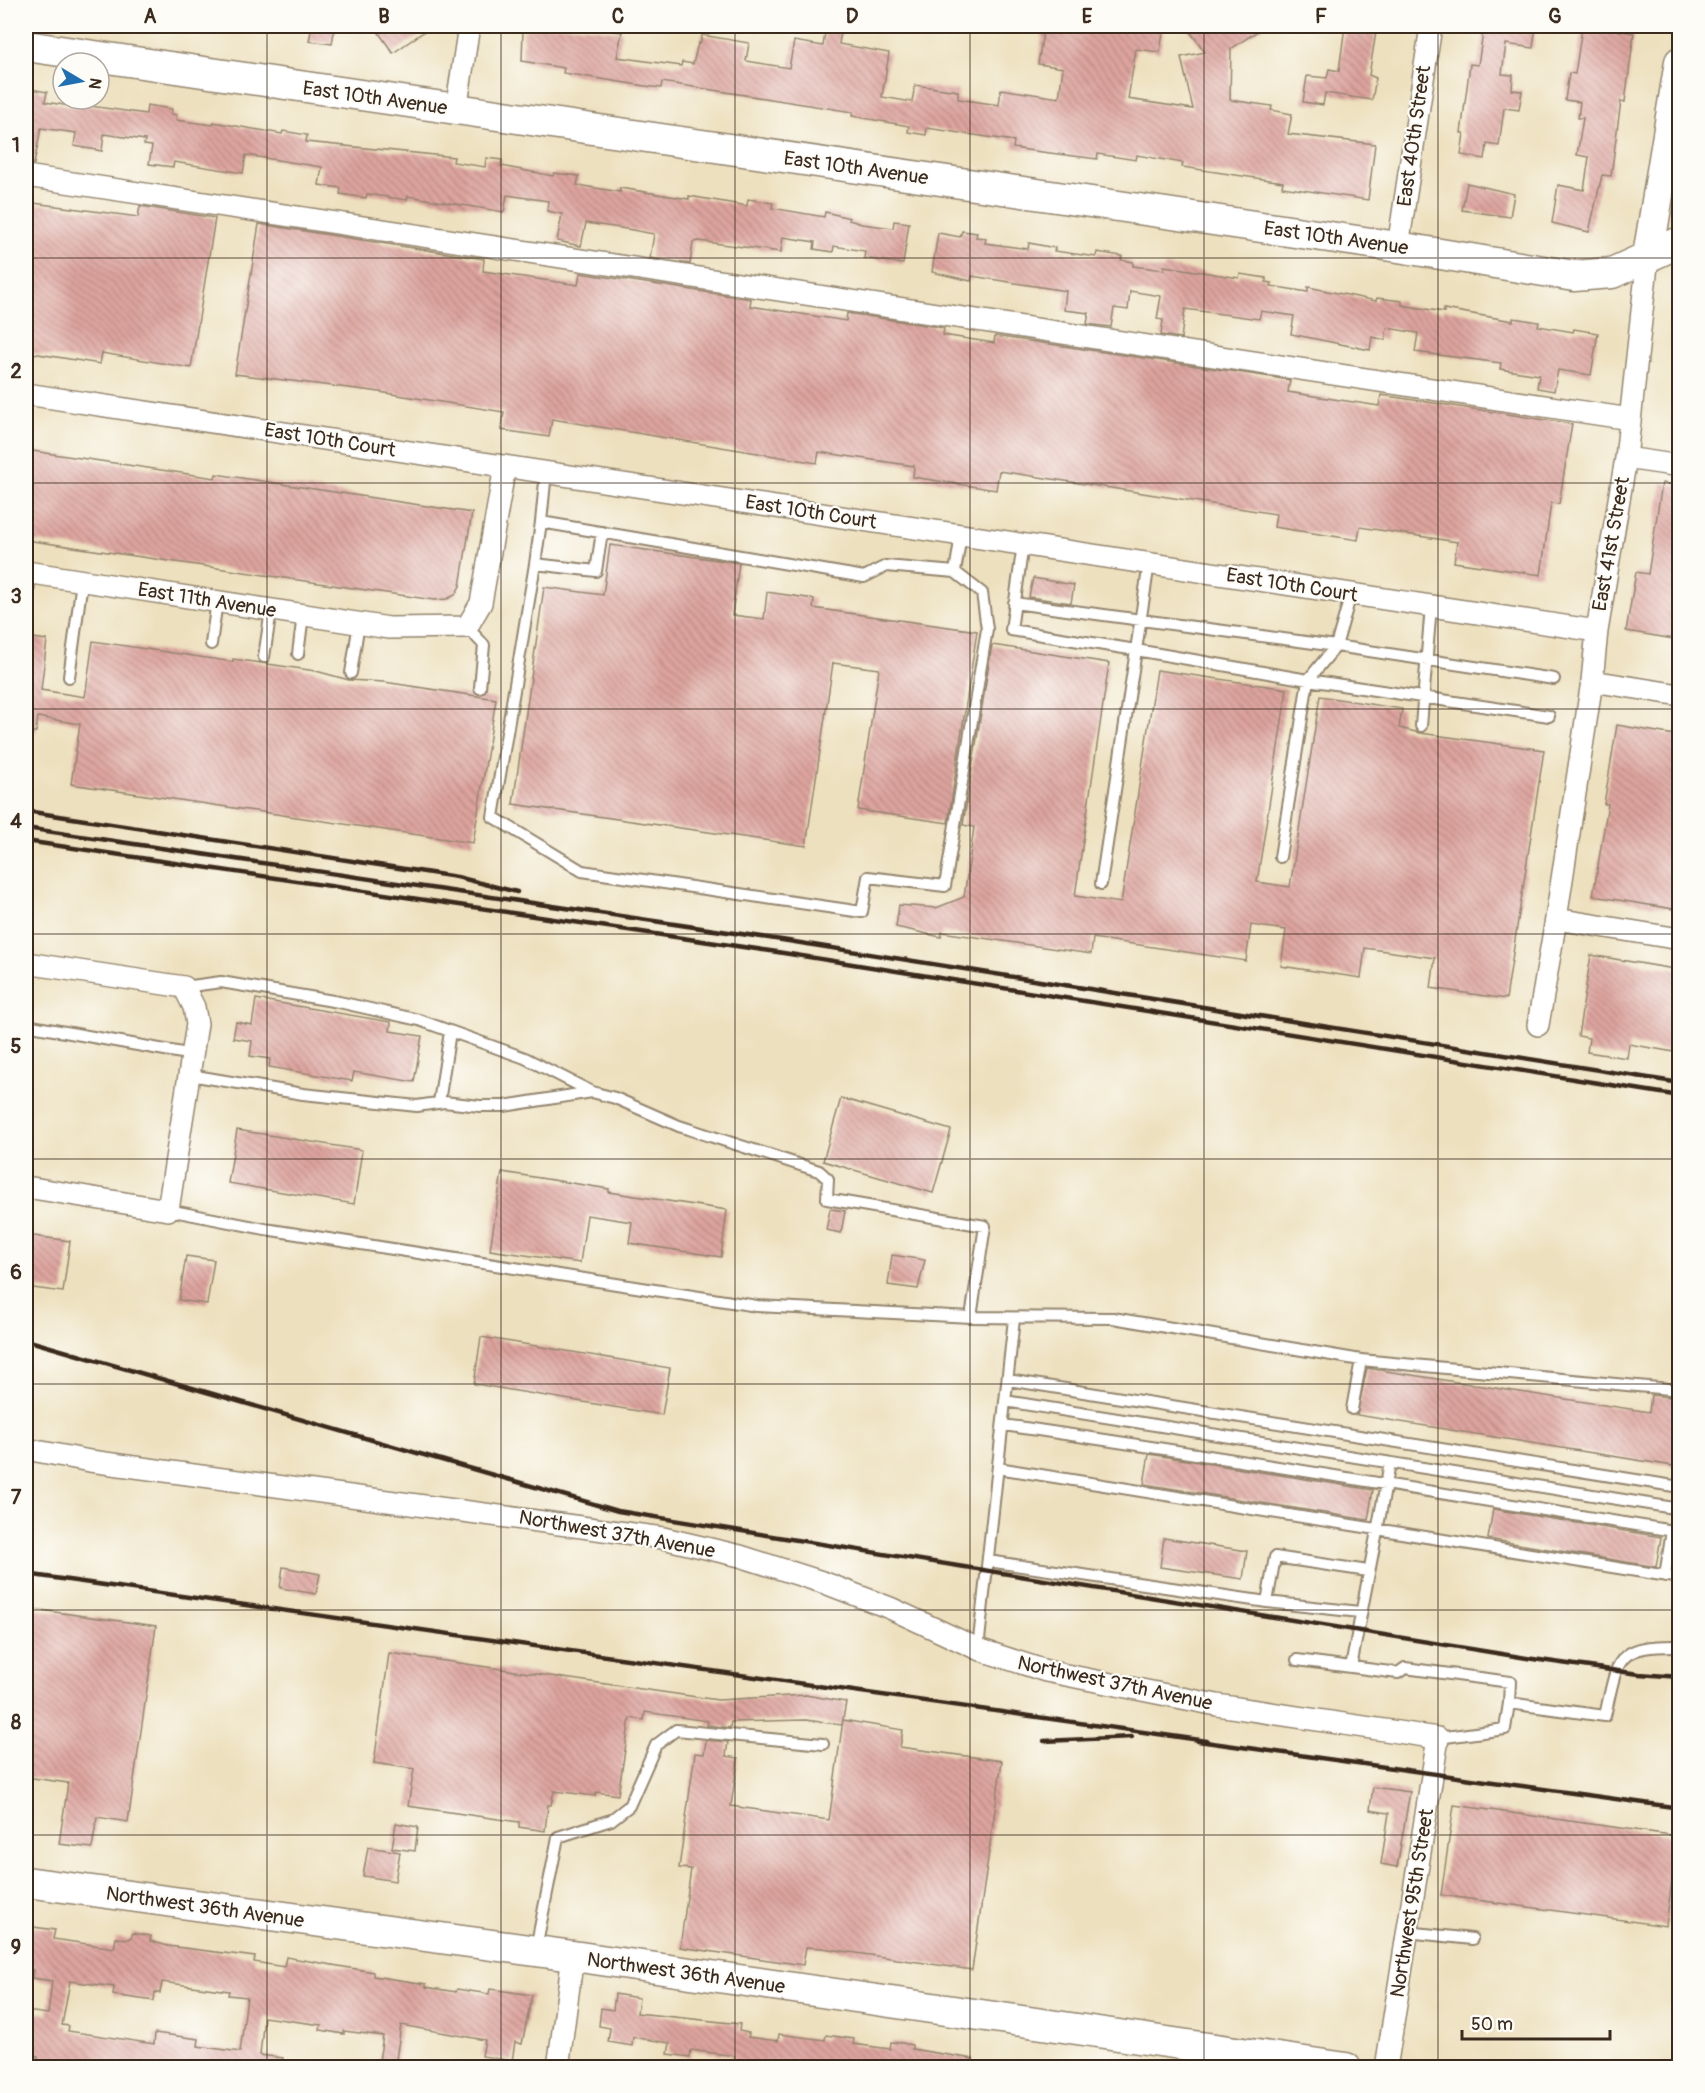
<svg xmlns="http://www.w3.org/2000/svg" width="1705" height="2093" viewBox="0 0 1705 2093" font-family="Pangolin,sans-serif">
<defs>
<pattern id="building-back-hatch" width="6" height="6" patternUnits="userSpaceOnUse" patternTransform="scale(1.5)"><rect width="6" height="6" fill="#dea49f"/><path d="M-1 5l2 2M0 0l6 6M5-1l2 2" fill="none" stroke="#b58681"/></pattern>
</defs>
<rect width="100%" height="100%" fill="#fdfcf7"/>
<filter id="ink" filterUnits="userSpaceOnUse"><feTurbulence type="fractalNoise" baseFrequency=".0167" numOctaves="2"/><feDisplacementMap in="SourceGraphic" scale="12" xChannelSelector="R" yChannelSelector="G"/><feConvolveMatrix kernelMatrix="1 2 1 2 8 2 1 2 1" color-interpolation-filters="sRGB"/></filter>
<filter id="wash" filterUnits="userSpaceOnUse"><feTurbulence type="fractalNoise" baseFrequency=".008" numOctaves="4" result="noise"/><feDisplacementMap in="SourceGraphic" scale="24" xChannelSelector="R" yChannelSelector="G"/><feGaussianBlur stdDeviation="1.35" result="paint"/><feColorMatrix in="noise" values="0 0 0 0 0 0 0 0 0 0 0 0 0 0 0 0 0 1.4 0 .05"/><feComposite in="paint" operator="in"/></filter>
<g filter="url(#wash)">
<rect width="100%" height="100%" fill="#ede0be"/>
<g id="blocks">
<!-- building -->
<path fill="url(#building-back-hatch)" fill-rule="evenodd" d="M312 26H335L332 44 309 41Z
M390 26H432L393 53 379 33Z
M527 26H578L622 32 617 57 681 66 682 62 693 64 698 43 700 44 702 35 749 43 746 61 789 68 794 41 823 46 826 26H842L839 44 889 53 882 97 912 102 915 85 958 91V99L999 105 1001 89 1059 98 1063 68 1038 64 1044 26H1164L1160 52 1136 49 1128 99 1193 109 1181 57 1205 52 1186 26H1265L1231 49 1230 100 1272 106 1271 110 1292 114 1288 134 1375 144 1368 200 1282 187 1283 182 1182 167 1183 163 1137 155 1136 160 1098 154 1097 159 1034 151 1013 148 1014 141 981 136 927 128 926 135 908 132 909 126 852 116 853 112 662 82 661 88 645 86 563 73 564 68 522 61 523 30 526 31Z
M1345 26H1377L1369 75 1376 78 1372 100 1325 93 1323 105 1303 102 1307 76 1327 78 1329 69 1339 71Z
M1484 26H1536L1533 48 1506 44 1502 74 1513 75 1512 90 1522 91 1519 110 1504 108 1499 146 1487 144 1485 159 1461 155 1464 133H1461L1470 64 1478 65Z
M1589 26H1616V30L1634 33 1625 102 1621 101 1611 176 1602 175 1589 232 1552 223 1558 185 1584 190 1589 157 1577 155 1583 118H1578L1580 102 1565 100 1569 73 1575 74 1582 28 1588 29Z
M26 88 47 92 45 102 77 107V104L146 114 147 105 172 109 171 114 177 115 176 120 213 125 214 122 282 134 283 131 307 135 306 142 454 157 453 162 485 167 486 158 502 160 501 166 553 176 554 173 579 176 577 185 620 192V188L689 199V196L747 206 748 199 773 203 772 208 824 217 825 212 850 218 849 220 862 224 893 228 894 221 909 223 903 264 864 258 865 251 834 246 833 252 814 249 815 242 783 237 781 252 699 241 693 242 690 264 650 258 654 234 627 229 586 223 581 246 557 241 562 214 547 211 548 201 507 195 504 212 408 196 407 200 367 194 366 198 340 194 341 188 319 185 322 167 246 155 243 173 174 162 173 167 149 164 152 146 144 145 145 140 104 134 102 151 74 146 76 133 41 128 34 164H26Z
M1467 183 1514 194 1510 217 1462 210Z
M26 202 138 217 140 206 215 218 191 368 102 353 100 364 26 352Z
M259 224 484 259 483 271 578 285 580 273 751 299 750 306 846 321 847 313 944 328 943 335 994 343 995 336 1290 380 1288 392 1379 406 1381 395 1572 424 1559 504 1551 503 1541 575 1454 562 1457 542 1360 527 1358 540 1274 527 1276 514 1098 486 999 471 996 490 913 477 914 466 819 452 817 463 552 419 549 437 501 430 504 412 373 391 235 374Z
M962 231 977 233 976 237 986 238 985 243 1028 249 1029 243 1055 248 1054 251 1096 257 1097 252 1122 256 1121 260 1133 262V266L1164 270V266L1239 278 1240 274 1266 278V282L1272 283 1271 286 1308 292V287L1376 301 1377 298 1402 301V305L1444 312V309L1513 321V318L1539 322 1538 326 1573 332 1574 329 1598 333 1591 375 1558 370 1554 391 1537 388 1539 375 1500 369 1501 363 1415 352 1418 333 1387 328 1385 340 1372 337 1370 350 1291 334 1294 316 1261 311 1259 319 1185 309 1181 338 1161 335 1163 320 1157 319 1161 296 1130 291 1128 310 1114 308 1111 327 1087 324 1089 313 1064 310 1066 291 972 276 971 281 932 272 938 233 960 237Z
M26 450 215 478 216 474 472 513 460 586 455 595 447 599 434 600 26 540Z
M1662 483 1680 486V640L1626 631 1636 572 1648 574Z
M610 545 739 563 732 615 764 619 767 592 814 599 813 608 977 631 948 823 858 810 879 669 833 663 806 846 513 804 544 587 603 595Z
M1033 578 1074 585 1071 603 1029 597Z
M26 637 47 640 41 690 85 697 93 641 233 662V659L316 671 349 680 384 682 496 699 473 843 71 784 80 724 38 717 36 732H26Z
M992 645 1109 663 1075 896 1121 903 1157 670 1287 689 1257 882 1290 887 1320 696 1402 709 1399 728 1420 733 1544 750 1506 999 1431 988 1435 958 1365 948 1361 978 1281 966 1286 930 1251 925 1246 961 1093 938 1091 954 942 932 941 937 896 927 899 905 936 908 964 897 974 827 963 825Z
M1617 725 1680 736V910L1593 896 1608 804H1604Z
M1591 955 1680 970V1053L1629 1044 1627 1058 1587 1052 1589 1038 1578 1036Z
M256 999 391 1022 390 1031 422 1036 414 1082 354 1072 352 1081 269 1067 270 1059 250 1056 252 1041 233 1038 236 1022 252 1025Z
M841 1098 951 1130 933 1193 823 1161Z
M237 1130 362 1150 354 1204 228 1183Z
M502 1172 609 1189V1192L727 1210 721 1257 629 1243 632 1222 587 1215 580 1263 490 1250Z
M830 1209 845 1211 841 1233 826 1230Z
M26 1235 70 1241 63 1292 26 1287Z
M892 1255 925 1260 918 1289 888 1285Z
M186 1256 214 1260 207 1304 179 1300Z
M481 1337 670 1368 662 1415 474 1384Z
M1367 1368 1649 1412 1651 1395 1680 1398V1467L1357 1415Z
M1149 1454 1373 1490 1368 1520 1144 1484Z
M1493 1509 1661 1537 1656 1567 1488 1539Z
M1164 1538 1247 1551 1243 1579 1160 1567Z
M283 1567 320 1574 316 1594 280 1588Z
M26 1608 156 1626 128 1822 97 1817 92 1848 59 1844 68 1783 26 1777Z
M389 1653 718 1700 806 1695 846 1702 842 1725 806 1720 731 1722 730 1728 707 1725 708 1721 645 1712 644 1720 630 1718 618 1795 596 1792 595 1796 554 1791 551 1805H548L545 1831 519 1827V1822L408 1806 414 1769 374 1763Z
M843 1720 903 1730 900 1747 1002 1761 972 1970 822 1948 806 1947 803 1965 680 1947 691 1869 679 1868 695 1753 704 1754 706 1740 728 1742 726 1756 738 1758 731 1806 829 1820Z
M1373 1787 1410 1792 1397 1867 1381 1864 1389 1813 1370 1810Z
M1454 1805 1678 1836 1666 1926 1441 1895Z
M396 1823 418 1827 415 1851 392 1848Z
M368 1847 400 1852 395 1881 363 1876Z
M26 1926 55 1930 53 1939 114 1948 116 1938 130 1939 133 1933 151 1936 150 1941 168 1946 255 1957 254 1962 284 1967 286 1957 373 1972V1976L426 1984V1987L456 1992 457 1989 489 1994 490 1989 532 1995 522 2044 515 2042 512 2061 482 2056 485 2040 401 2025 395 2067H378L383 2036 344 2031V2034L320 2030 321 2025 264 2017 260 2055 283 2058 282 2067H94L55 2061V2063L38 2060V2056L26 2054V2011L48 2014 52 1981 32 1978 33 1970 26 1969 28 1952H26ZM70 1981 114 1987 113 1995 154 2001 155 1992 160 1993 162 1982 229 1991 228 1995 247 1997 240 2052 198 2046 199 2039 155 2033 154 2044 68 2031 69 2026 62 2025Z
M615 1994 639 1998 637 2013 740 2024 739 2031 749 2033 748 2037 778 2041 779 2034 825 2040 826 2035 854 2039 853 2044 890 2049 891 2042 902 2043 912 2045V2049L973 2059V2067H733L735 2056 691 2050 690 2057 668 2054 670 2043 633 2037 632 2046 608 2042 610 2028 599 2026 601 2008 613 2010Z"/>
</g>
</g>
<g filter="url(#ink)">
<use href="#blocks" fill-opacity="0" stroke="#94856e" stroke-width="1.5"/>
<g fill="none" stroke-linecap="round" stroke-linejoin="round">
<!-- lane casing -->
<g stroke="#94856e" stroke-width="14">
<path id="lane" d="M546 472 541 522 864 577 886 566 955 572 961 535
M541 522 535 564 596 571 602 532
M1023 544 1011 630 1136 650 1149 563
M535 564 493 817 582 871 862 912 868 877 945 886 987 629 982 593 955 572
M1014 603 1336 646 1554 679
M26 615 30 573
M467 627 484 645 480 688
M211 644 217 601
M298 654 303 615
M264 657 271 610
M351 673 359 623
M69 677 82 581
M1421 726 1431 606
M1280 857 1308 680 1336 646 1351 594
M1101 884 1136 650 1308 680 1549 716
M184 987 221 982 339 1002 419 1020 525 1058 592 1092 615 1098 679 1126 819 1171 828 1179 827 1199 985 1226 971 1317
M26 1025 193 1055
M190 1075 303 1094 417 1106 444 1102 480 1106H504L592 1092
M439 1102 450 1032
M168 1210 265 1229 757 1306 971 1317 1113 1318 1361 1360 1680 1390
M1008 1380 1680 1487
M1005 1401 1680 1509
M1352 1409 1361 1360
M1003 1425C1229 1457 1454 1496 1680 1532
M998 1468 1680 1578
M988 1561 1267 1602 1360 1612
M1665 1576 1672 1531
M1267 1602 1275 1557 1368 1571
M978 1649 1014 1319
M1297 1660 1398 1673 1405 1668 1510 1682 1509 1703
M1351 1667 1390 1463
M1438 1738 1505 1729 1509 1703 1605 1716C1618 1658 1615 1645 1680 1646
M1407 1932 1472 1939
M536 1948 558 1837 611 1820 629 1806 656 1745 676 1730 823 1744"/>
</g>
<!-- street casing -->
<g stroke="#94856e" stroke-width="24">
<path id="street" d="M456 110 469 26
M26 176 1630 419
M1398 247 1431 26
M26 394 1597 631
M1626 458 1680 466
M26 572 389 628 467 627 481 603 505 466
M1592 681 1680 695
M1556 919 1680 939
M26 963 184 987 194 1007 197 1024 168 1210 26 1187
M1538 1025 1556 919 1592 681 1597 631 1626 458 1648 256
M26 1449 90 1461 663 1538 740 1556 825 1583 890 1608 978 1649 1046 1671 1217 1705 1438 1738 1386 2068
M558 2068 573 1956"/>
</g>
<!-- secondary casing -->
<g stroke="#94856e" stroke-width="33">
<path id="secondary" d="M26 46 1398 247 1574 276 1612 273 1680 242
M1648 256 1680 62
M26 1882 573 1956 1346 2068"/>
</g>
<!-- lane -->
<use href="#lane" stroke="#fff" stroke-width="10"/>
<!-- street -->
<use href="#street" stroke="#fff" stroke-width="21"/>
<!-- secondary -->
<use href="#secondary" stroke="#fff" stroke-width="30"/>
<!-- rail -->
<path stroke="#3b2a1e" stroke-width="4.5" d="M26 811 457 877 517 892
M26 828 782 940 1680 1083
M26 841 777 952 1680 1096
M26 1340 618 1511 1533 1659 1639 1674 1680 1677
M26 1574 1207 1741
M1044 1741 1132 1737
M1198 1741 1680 1808"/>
</g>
</g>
<!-- grid -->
<path fill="none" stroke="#3b2a1e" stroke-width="1.5" stroke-opacity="0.55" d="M267 26V2068M501 26V2068M735 26V2068M970 26V2068M1204 26V2068M1438 26V2068M26 258H1680M26 483H1680M26 709H1680M26 934H1680M26 1159H1680M26 1384H1680M26 1610H1680M26 1835H1680"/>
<g text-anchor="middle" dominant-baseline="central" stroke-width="4.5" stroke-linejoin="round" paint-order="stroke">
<!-- street labels -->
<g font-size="20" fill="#3b2a1e" stroke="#fdfcf7">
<text transform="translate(375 98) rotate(8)">East 10th Avenue</text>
<text transform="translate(1414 136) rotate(-82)">East 40th Street</text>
<text transform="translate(856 168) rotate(8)">East 10th Avenue</text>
<text transform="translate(1336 238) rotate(8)">East 10th Avenue</text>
<text transform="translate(330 440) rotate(9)">East 10th Court</text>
<text transform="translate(811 512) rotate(9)">East 10th Court</text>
<text transform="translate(1611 544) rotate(-80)">East 41st Street</text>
<text transform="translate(1292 585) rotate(9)">East 10th Court</text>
<text transform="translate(207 600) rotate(9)">East 11th Avenue</text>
<text transform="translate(617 1534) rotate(10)">Northwest 37th Avenue</text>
<text transform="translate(1115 1683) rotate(12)">Northwest 37th Avenue</text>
<text transform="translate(1412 1903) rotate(-81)">Northwest 95th Street</text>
<text transform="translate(205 1907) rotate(8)">Northwest 36th Avenue</text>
<text transform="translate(686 1973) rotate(8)">Northwest 36th Avenue</text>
</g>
</g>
<!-- margin -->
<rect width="1705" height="2093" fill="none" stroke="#fdfcf7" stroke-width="66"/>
<!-- north arrow -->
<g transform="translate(81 81) rotate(100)"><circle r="28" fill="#fdfcf7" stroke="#afa8a0" stroke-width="1.5"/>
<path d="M0-4.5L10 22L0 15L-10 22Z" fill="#1f6fb2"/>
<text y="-9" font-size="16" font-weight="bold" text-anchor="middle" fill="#3b2a1e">N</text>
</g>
<!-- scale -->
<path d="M1462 2030v9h148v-9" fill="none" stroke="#3b2a1e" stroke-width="3"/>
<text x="1471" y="2030" font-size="18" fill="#3b2a1e" stroke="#fdfcf7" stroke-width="4.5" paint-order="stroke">50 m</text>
<rect x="33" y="33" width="1639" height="2027" fill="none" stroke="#3b2a1e" stroke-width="2"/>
<g font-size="20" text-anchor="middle" font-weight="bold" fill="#3b2a1e">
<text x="150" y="23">A</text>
<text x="384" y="23">B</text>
<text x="618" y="23">C</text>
<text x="852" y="23">D</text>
<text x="1087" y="23">E</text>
<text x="1321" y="23">F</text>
<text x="1555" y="23">G</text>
<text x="16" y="152">1</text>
<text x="16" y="378">2</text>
<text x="16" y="603">3</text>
<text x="16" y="828">4</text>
<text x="16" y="1053">5</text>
<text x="16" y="1279">6</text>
<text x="16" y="1504">7</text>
<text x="16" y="1729">8</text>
<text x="16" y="1954">9</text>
</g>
</svg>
